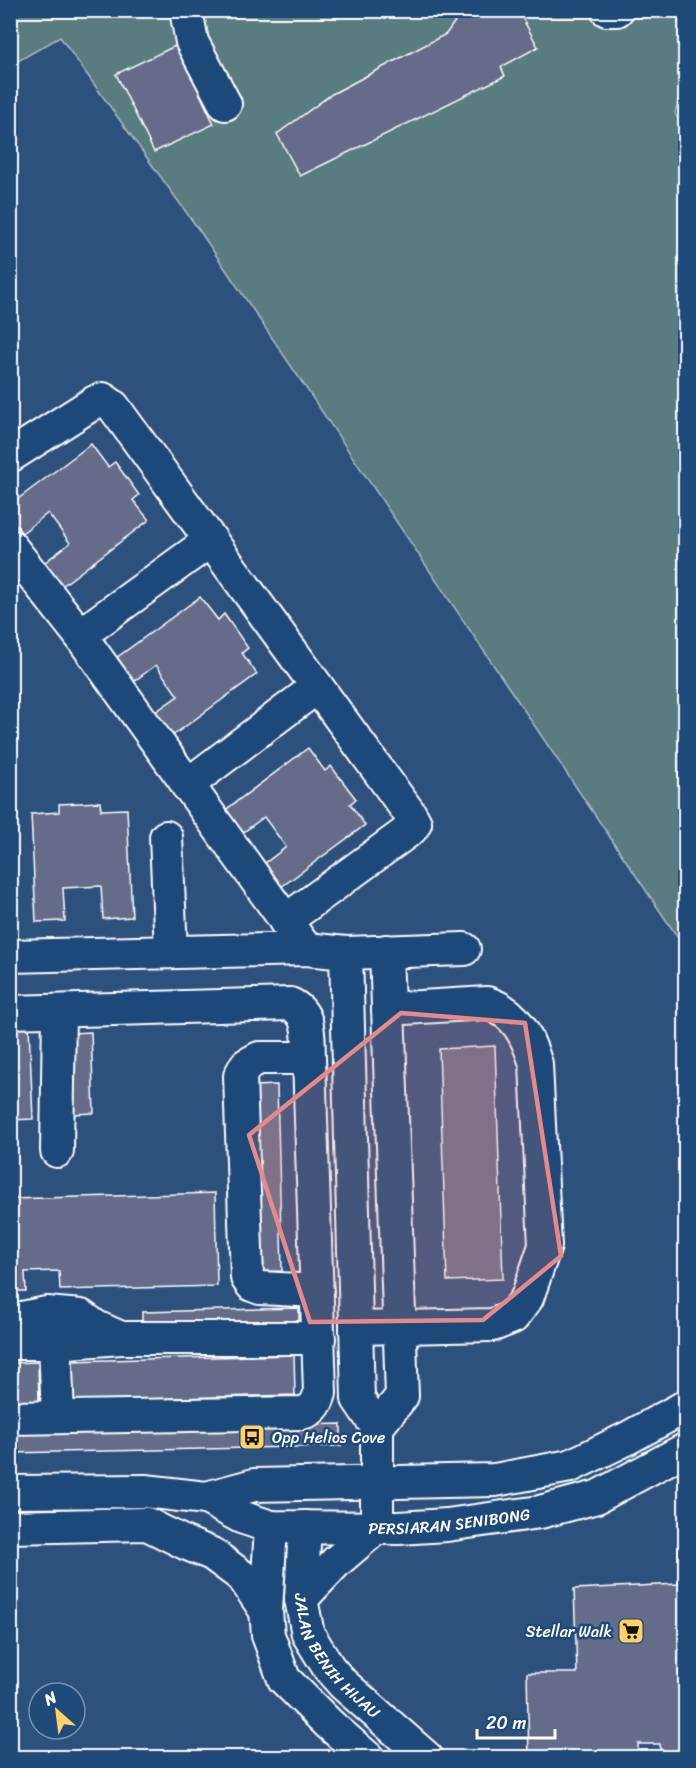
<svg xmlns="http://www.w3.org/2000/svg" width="696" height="1768" viewBox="0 0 696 1768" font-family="Sriracha,sans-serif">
  <rect width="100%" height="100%" fill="#2d517d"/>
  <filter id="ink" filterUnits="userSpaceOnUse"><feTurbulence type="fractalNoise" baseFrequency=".0167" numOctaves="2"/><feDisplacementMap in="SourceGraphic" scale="12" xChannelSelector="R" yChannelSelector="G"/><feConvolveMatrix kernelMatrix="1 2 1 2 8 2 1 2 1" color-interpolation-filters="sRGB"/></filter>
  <g filter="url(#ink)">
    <path fill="#587b80" stroke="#acbdc0" stroke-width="1.5" d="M11,11h674v61l-10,41 11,21 -1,814 -486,-718 -139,-193 -49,28z"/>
    <g fill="#656c89" stroke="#fff" stroke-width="1.5">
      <path d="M456,10h62l20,37 -37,20 4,9 -205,100 -23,-42 55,-40 114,-60 13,-18z"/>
      <path d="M177,45l37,79 -60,28 -38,-78z"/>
      <path d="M91,444l17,23 7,-5 24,33 -6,5 16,20 -87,66 -18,-23 26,-20 -22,-30 -26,20 -12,-14v-14z"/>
      <path d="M200,597l18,23 6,-6 24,34 -6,5 15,21 -89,65 -17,-24 27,-19 -22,-31 -27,20 -17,-24z"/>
      <path d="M308,748l17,23 6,-5 25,33 -6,5 15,21 -88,65 -17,-23 26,-20 -22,-30 -27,20 -17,-23z"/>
      <path d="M100,802l1,8 26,-1 5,108 -29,2 -2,-33 -38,2 2,33 -29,1 -5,-108 28,-2v-8z"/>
      <path d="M10,1026h19l4,93 -23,1z"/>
      <path d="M91,1032l3,81 -21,1 -2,-81z"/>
      <path d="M495,1046l8,233 -56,2 -8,-232z"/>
      <path d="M277,1085l5,186 -23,1 -5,-186z"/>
      <path d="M215,1193l2,93 -157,4 -1,-19 -34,1 1,19h-16v-92z"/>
      <path d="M299,1308v19l-157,4v-19z"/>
      <path d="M294,1355l1,40 -223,6 -1,-40z"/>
      <path d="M38,1362l1,40 -29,1v-40z"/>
      <path d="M341,1424v22l-331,7v-21z"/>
      <path d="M679,1541h7v217h-25l-1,-14h-22v14h-109l-2,-85h50l-3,-84 105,-5z"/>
    </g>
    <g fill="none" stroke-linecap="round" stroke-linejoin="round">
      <g stroke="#fff" stroke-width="36">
        <g id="minor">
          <path d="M186,10l6,32 33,62"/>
          <path d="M607,10h10"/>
          <path d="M10,456l85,-54 8,-3 10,7 297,408 5,9 -4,6 -126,92"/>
          <path d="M10,546l70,89 226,314"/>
          <path d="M80,635l131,-95"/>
          <path d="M187,785l130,-98"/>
          <path d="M166,837l5,115"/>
          <path d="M10,956l296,-7 40,4 118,-4"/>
          <path d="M10,1012l280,-8c22,10 18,34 19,54l11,335c-3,12 -8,18 -19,20l-291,5"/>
          <path d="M309,1058h-50l-13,7 -6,11 7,202 5,7 8,3 57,3"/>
          <path d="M57,1151l2,-140"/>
          <path d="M10,1325l12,-7 25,-5 34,3 15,11 25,11"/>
          <path d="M356,1328l137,-3 20,-8 14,-19 18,-52 -9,-182c-9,-29 -20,-52 -49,-61l-99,6"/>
          <path d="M10,1343h45l66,-5h198"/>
          <path d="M55,1343l3,74"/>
          <path d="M377,1427l25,-31 -16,-445"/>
          <path d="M10,1492l135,-1 61,7 48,-13 241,-5 75,-14 56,-27 60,-33"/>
          <path id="s1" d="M206,1498l35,19 30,10 127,1 49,-3 93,-13 57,-15 89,-48"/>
          <path d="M10,1527l137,-3 38,19 27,11 31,23 23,34"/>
          <path d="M271,1527l-5,84 2,24 16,44 45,45 39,34"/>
          <path id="s2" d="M305,1527l-4,72 7,35 21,34 14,16 84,74"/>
          <path d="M301,1599l36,-38 40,-34v-100l-19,-28 -12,-446"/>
        </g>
      </g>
      <use href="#minor" stroke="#1f4a7a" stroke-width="32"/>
    </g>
  </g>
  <path fill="#e88989" fill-opacity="0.2" stroke="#e88989" stroke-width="4.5" stroke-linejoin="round" d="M401,1013l124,10 36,233 -78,64 -173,2 -61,-187z"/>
  <defs>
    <g id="bus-square" transform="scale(1.35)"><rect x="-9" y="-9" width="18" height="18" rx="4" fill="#ffd166" stroke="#1f4a7a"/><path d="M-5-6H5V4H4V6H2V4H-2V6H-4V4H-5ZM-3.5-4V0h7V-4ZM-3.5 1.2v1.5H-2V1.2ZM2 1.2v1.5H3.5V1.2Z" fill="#111"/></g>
    <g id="supermarket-square" transform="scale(1.35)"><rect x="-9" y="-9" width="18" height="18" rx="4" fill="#ffd166" stroke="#1f4a7a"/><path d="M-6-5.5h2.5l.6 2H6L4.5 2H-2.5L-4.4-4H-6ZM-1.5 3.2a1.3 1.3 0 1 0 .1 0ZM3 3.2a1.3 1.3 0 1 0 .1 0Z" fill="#111"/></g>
  </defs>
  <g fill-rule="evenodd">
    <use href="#bus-square" x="252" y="1437"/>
    <use href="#supermarket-square" x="631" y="1631"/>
  </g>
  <g text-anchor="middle" stroke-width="5" stroke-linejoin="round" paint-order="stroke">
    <g font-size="16" fill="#fff" stroke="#1f4a7a" text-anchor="start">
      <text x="272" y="1443">Opp Helios Cove</text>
      <text x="612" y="1637" text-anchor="end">Stellar Walk</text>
    </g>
    <g font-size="16" fill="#fff" stroke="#1f4a7a">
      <text dy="6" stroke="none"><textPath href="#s1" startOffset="250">PERSIARAN SENIBONG</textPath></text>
      <text dy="6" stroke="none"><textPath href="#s2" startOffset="141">JALAN BENIH HIJAU</textPath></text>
    </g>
  </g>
  <rect width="696" height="1768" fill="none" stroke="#1f4a7a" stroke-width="36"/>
  <rect x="18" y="18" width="660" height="1732" fill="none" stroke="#fff" stroke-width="2" filter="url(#ink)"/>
  <g transform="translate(57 1711) rotate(332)"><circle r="28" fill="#1f4a7a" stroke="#7992af" stroke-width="1.5"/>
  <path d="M0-4.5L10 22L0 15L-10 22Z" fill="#ffd166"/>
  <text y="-9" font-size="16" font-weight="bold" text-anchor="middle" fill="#ffffff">N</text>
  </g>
  <path d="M477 1729v9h78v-9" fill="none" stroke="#ffffff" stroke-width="3"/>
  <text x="486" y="1729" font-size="18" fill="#ffffff" stroke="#1f4a7a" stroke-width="4.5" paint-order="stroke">20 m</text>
</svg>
